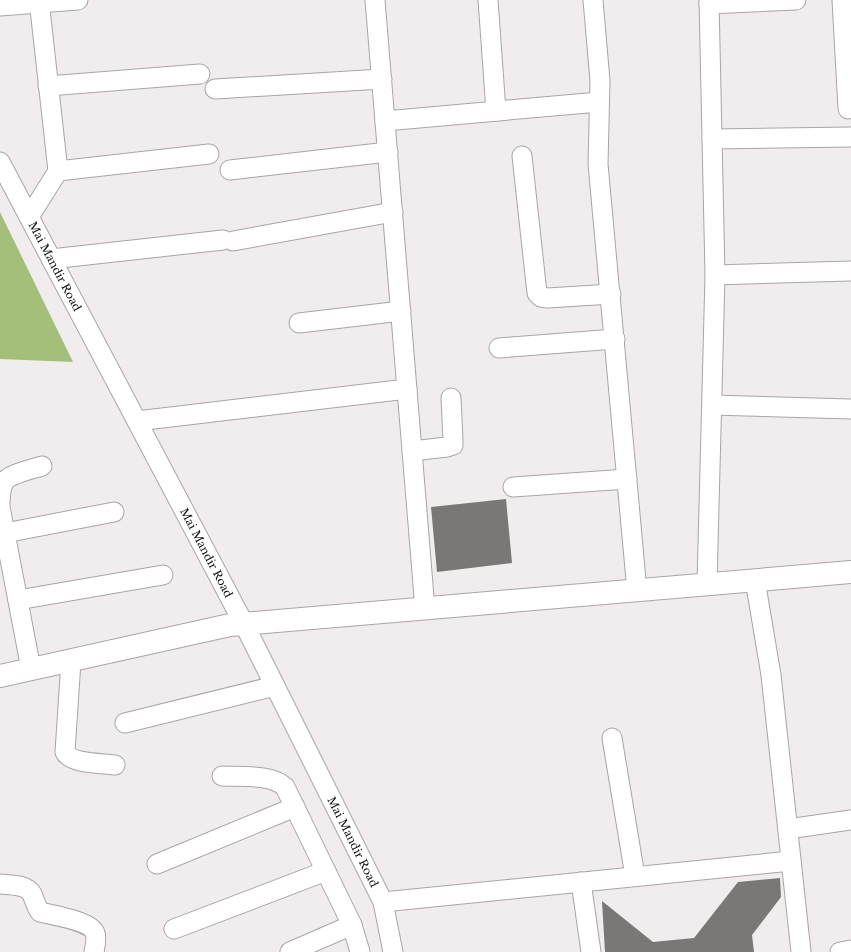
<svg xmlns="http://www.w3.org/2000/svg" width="851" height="952" viewBox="0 0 851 952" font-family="'Libre Baskerville',serif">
  <rect width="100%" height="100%" fill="#f1edee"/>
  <path fill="#a3bf79" d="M0,212l73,150 -73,-3z"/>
  <g fill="#7a7777">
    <path d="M506,499l6,64 -75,9 -6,-65z"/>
    <path d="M780,878l1,19 -29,38 2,17h-149l-3,-51 51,41 41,-4 44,-56z"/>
  </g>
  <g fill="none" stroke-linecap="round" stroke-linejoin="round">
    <g stroke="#a9a5a6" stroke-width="21">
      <g id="minor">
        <path d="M375,0l50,609"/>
        <path d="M488,0l8,111"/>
        <path d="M593,0l7,81 -2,83 39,427"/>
        <path d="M842,0l6,109"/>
        <path d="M709,4l87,-4"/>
        <path d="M0,6l78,-6"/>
        <path d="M48,86l152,-12"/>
        <path d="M215,89l167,-10"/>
        <path d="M385,121l214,-19"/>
        <path d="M712,139l139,-2"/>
        <path d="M522,156l15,137 4,4 7,1 63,-4"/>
        <path id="s1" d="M0,162l244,462 139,278 10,50"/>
        <path d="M230,170l158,-18"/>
        <path d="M58,171l151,-17"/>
        <path d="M29,217l29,-46 -19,-171"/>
        <path d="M233,241l160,-29"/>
        <path d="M51,259l172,-19"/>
        <path d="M715,275l136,-4"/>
        <path d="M299,323l102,-12"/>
        <path d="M499,348l116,-9"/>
        <path d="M712,405l139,4"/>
        <path d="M137,421l270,-32"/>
        <path d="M412,451l35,-4 6,-2v-5l-2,-42"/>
        <path d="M513,487l114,-8"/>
        <path d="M5,533l109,-21"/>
        <path d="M755,580l16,95 30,277"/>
        <path d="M707,584l8,-309 -6,-275"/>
        <path d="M18,600l145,-25"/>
        <path d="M71,661l-6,91c6,12 36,11 50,13"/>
        <path d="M31,669l-31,-162c0,-8 0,-18 4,-25 5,-8 29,-13 38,-16"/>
        <path d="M125,723l150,-37"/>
        <path d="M612,738l23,138"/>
        <path d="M222,776c19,1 50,-2 63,11l67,138 8,27"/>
        <path d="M788,829l63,-9"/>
        <path d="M157,864l138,-57"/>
        <path d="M581,882l10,70"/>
        <path d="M0,884c10,1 27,0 32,10 3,7 4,12 8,18 12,3 51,9 55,21 2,5 0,14 -1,19"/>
        <path d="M383,902l408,-41"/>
        <path d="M174,929l152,-58"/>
        <path d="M290,952l62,-27"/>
        <path d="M840,952l11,-2"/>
      </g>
    </g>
    <g stroke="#a9a5a6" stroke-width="24">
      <path id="secondary" d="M0,676l230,-51 621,-53"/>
    </g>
    <use href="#minor" stroke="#fff" stroke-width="19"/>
    <use href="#secondary" stroke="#fff" stroke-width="22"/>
  </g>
  <g text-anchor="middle" stroke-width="3.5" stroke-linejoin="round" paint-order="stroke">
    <g font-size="11" fill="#111010" stroke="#fff">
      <text dy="4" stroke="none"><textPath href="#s1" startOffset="118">Mai Mandir Road</textPath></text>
      <text dy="4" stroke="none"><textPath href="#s1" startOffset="442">Mai Mandir Road</textPath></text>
      <text dy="4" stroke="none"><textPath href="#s1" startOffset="766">Mai Mandir Road</textPath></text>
    </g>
  </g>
</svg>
